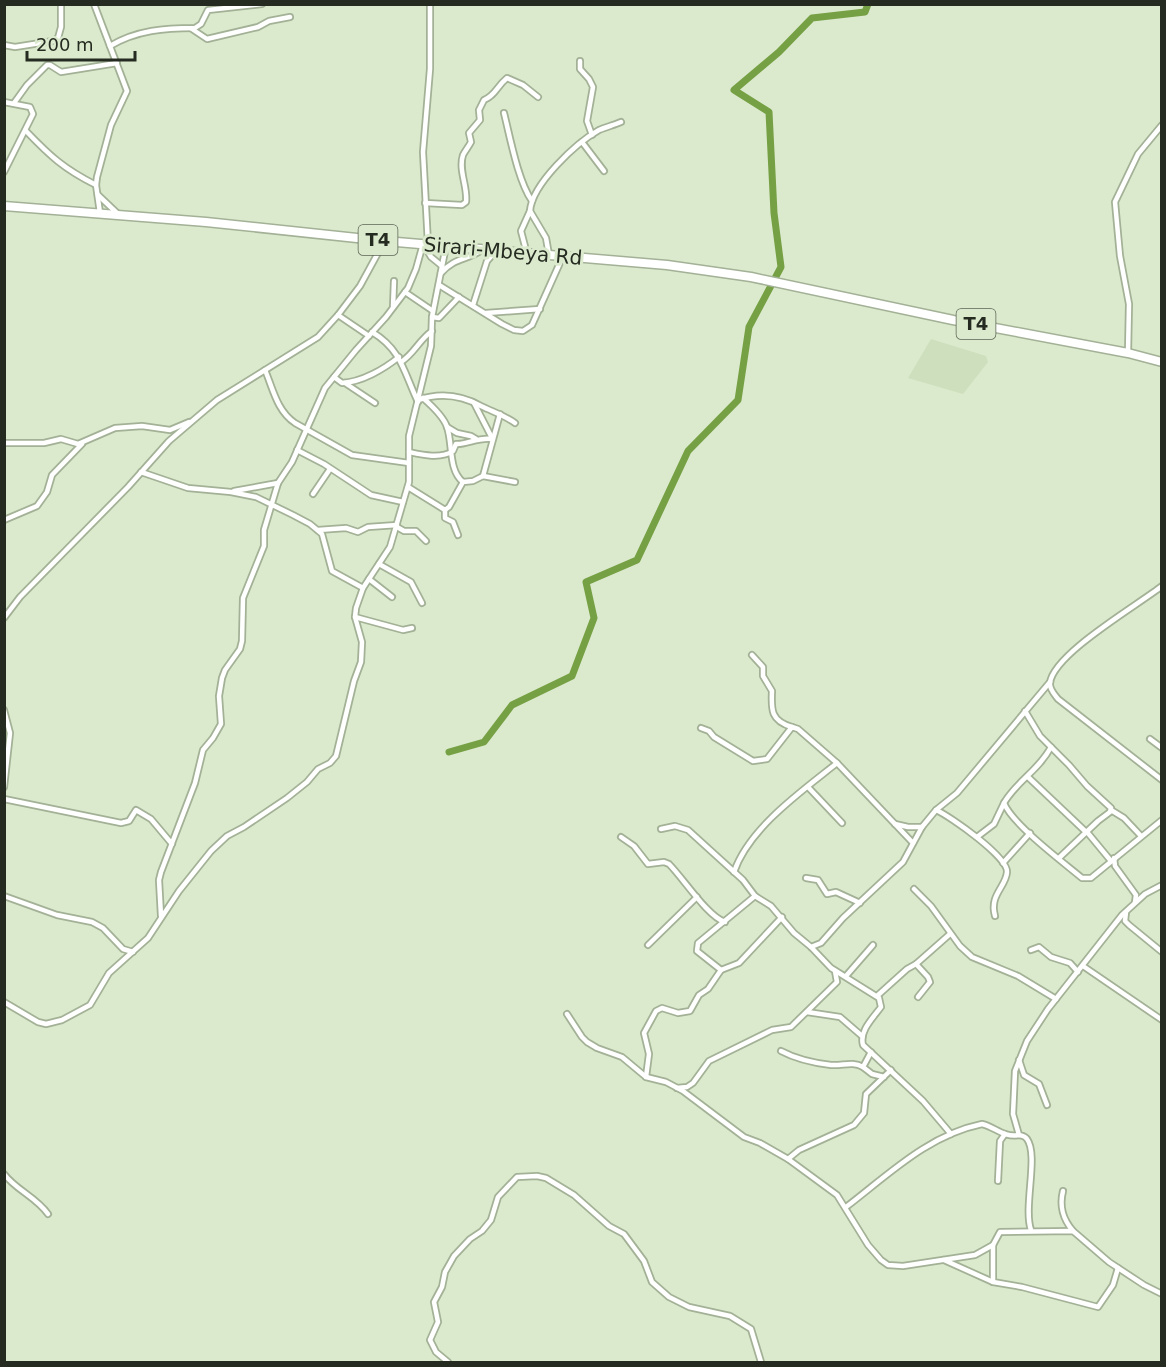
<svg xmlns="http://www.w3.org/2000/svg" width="1166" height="1367" viewBox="0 0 1166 1367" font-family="'DejaVu Sans',sans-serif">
  <rect width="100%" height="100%" fill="#dbeacd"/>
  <path fill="#cddfbc" d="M931,339l55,17 2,6 -25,32 -55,-16z"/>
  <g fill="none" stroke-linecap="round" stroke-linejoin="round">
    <path stroke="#76a044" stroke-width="7" d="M449,752l35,-10 28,-37 60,-29 22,-58 -8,-36 51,-22 51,-109 50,-51 11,-73 32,-60 -7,-54 -5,-101 -35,-22 45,-38 33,-34 53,-6 3,-8"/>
    <g stroke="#a3b196" stroke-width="8">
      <g id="street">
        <path d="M94,4l33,87 -16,34 -14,52 -1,8 4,28"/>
        <path d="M192,29l15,10 51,-12 11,-6 21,-4"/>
        <path d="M4,45l11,2 38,-6 5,-3 3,-11v-23"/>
        <path d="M110,46c27,-16 55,-18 85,-18l6,-4 7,-14 54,-6"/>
        <path d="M580,61v8l9,10 4,8 -6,34 5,14"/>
        <path d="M4,102l26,5 3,7 -29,58"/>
        <path d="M14,103l13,-18 20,-20h3l11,7 56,-9"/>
        <path d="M504,113c6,24 14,68 28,88"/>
        <path d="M26,131c24,25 38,38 70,54"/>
        <path d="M582,142l22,29"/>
        <path d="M98,195l20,19"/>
        <path d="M425,203l37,2 4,-3c2,-15 -8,-32 -3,-47 2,-4 6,-9 8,-13l-2,-9 11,-13 -1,-10 5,-10c12,-5 12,-13 23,-22l16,7 15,12"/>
        <path d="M423,244l8,13 11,9"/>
        <path d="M428,244l-5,-92 7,-83v-65"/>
        <path d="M527,254l-6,-23 9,-20"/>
        <path d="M549,255l-3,-17 -16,-27c2,-27 46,-68 69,-81 7,-3 15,-5 22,-8"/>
        <path d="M441,273c14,-16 25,-12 41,-23"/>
        <path d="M439,285l63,39 12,6 9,1 9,-6 31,-69"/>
        <path d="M405,292l28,19"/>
        <path d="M473,305l14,-44 9,-10"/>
        <path d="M393,307l1,-26"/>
        <path d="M486,313l54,-4"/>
        <path d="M338,315l31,21"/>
        <path d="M432,317l7,1 20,-21"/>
        <path d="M372,332c30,18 32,41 46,70"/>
        <path d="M1128,353l1,-49 -9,-48 -5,-54 23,-48 24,-29"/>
        <path d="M401,362c13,-8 18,-22 31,-31"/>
        <path d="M265,370c8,19 12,41 30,53l57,32 57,8"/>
        <path d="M334,377l8,6c20,-1 42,-14 57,-26"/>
        <path d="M345,383l30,20"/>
        <path d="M423,398c8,7 21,20 24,29 6,17 1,43 16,55"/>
        <path d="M418,400c23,-8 43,-5 63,6 12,6 23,9 34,17"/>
        <path d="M474,403l18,35"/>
        <path d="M447,427l10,6 14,3 5,3"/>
        <path d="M4,443h40l17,-4 17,5 37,-16 27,-2 28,4 19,-8"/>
        <path d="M297,450l27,14 47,31 32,7"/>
        <path d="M409,452c14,3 32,7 44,-1l3,-7c10,1 22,-7 36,-5"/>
        <path d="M141,472l47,16 43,4 25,5 37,18 17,9 12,10 10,37 31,17"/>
        <path d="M483,476l17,-62"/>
        <path d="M408,487l37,23 4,-3 14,-25 10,-1 10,-5 32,6"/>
        <path d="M234,491l44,-8"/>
        <path d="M313,494l17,-25"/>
        <path d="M445,510v8l8,4 5,13"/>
        <path d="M4,520l33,-14 10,-14 5,-17 30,-31"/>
        <path d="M397,527l7,4h12l10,10"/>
        <path d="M318,530l28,-2 12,4 10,-5 29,-2"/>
        <path d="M379,564l32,18 11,21"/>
        <path d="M369,579l23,18"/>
        <path d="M1162,586c-24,19 -109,68 -112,97 -1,6 5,12 8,16l104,81"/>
        <path d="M355,617l48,13 9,-2"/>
        <path d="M4,618l16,-21 108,-110 41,-46 48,-41 101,-63 20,-22 22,-29 24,-44"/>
        <path d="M752,655l11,12v9l9,15c-1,19 -1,30 20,36"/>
        <path d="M4,710l6,23 -6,54"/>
        <path d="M1025,711l15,25 29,29 18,21 24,22 -1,4 -12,9 -39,37"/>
        <path d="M701,728l8,3 5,6 39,24 14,-2 25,-32 6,2 39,34 76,80"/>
        <path d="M1150,739l12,9"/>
        <path d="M1051,747c-12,23 -35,35 -47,56 8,21 59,59 78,75h9l71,-58"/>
        <path d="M1028,777l58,55"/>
        <path d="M808,787l34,36"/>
        <path d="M4,799l117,24 8,-2 7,-11 15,9 21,25"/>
        <path d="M936,810c14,6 72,47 71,62 -1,15 -18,23 -12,44"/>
        <path d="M1111,810l13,8 17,18"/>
        <path d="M895,824l13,3h14"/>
        <path d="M661,829l14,-3 13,4 55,50 12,16 16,10 23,27 17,14 20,21 48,30 2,9c-8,11 -22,24 -18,38l60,56 28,33"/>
        <path d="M1087,832l24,29"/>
        <path d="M621,837l13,9 14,18 16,-2 5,2c14,14 39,53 56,58"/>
        <path d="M977,837l17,-13 10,-21"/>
        <path d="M1114,858l1,8 21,29 -1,7"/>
        <path d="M1003,863l27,-30"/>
        <path d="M734,872c15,-44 68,-81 103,-109"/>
        <path d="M806,878l12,2 9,14 9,-2 24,11"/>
        <path d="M914,889l17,17 29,40 12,11 46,19 38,23"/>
        <path d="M4,896l53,19 35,7 11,6 20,21 10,3"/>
        <path d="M1126,912l-1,9 4,4 33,27"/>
        <path d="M161,916l-2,-36 2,-8 34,-89 8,-33 10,-12 8,-14 -2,-28 3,-18 3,-8 15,-21 2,-8 1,-43 21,-52v-16l14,-47 14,-21 33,-74 31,-38 30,-33 22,-29 8,-19 7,-25"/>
        <path d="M648,945l49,-48"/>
        <path d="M811,947l10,-4 22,-25 60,-56 19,-35 14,-17 21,-17 93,-111"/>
        <path d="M1031,950l8,-3 12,10 19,6 8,9"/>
        <path d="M916,964l12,13 2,5 -12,15"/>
        <path d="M1083,966l79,54"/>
        <path d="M721,970l-24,-19 1,-8 57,-47"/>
        <path d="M846,976l27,-31"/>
        <path d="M877,996l30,-27 9,-5 34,-30"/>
        <path d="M4,1002l34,20 8,2 16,-4 28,-15 19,-32 39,-35 31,-47 32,-40 16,-15 17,-9 43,-29 20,-16 11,-13 12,-6 6,-7 18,-75 7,-19 1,-20 -7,-25 1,-9 7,-20 27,-41 19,-65v-46l22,-90 1,-29 14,-71"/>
        <path d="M807,1012l33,5 22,19"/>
        <path d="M567,1014l15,23 5,5 10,6 25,9 24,20 20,5 17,9 61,46 16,6 28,16 49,36 31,50 13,15 7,5 15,1 72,-11 18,-10"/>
        <path d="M781,1051c15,8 33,12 50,14 12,1 21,-4 32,2"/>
        <path d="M871,1052l-8,15 9,7 12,3"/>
        <path d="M1019,1060l5,15 15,9 8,21"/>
        <path d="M646,1077l3,-23 -5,-21 12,-22 6,-3 16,5 12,-2 9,-16 9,-6 13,-19 18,-7 43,-46"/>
        <path d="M677,1088l10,-1 6,-4 16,-22 63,-31 19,-3 46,-45 -2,-11"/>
        <path d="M788,1159l11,-9 55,-25 10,-12 2,-19 25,-24"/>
        <path d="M4,1174c12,16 32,23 44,40"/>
        <path d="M998,1181l2,-40 5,-7"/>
        <path d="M1063,1191c-4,16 0,28 10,40"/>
        <path d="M846,1207c42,-32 82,-72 136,-83 13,3 22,14 37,11"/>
        <path d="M1031,1230c-8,-23 8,-75 -4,-91 -2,-3 -4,-3 -8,-4l-6,-21 2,-43 12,-30 21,-32 74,-94 23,-21 17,-9"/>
        <path d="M944,1260l49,22 29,5 76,20 15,-22 5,-17"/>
        <path d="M993,1282v-37l7,-13 73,-1 36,31 35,23 18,9"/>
        <path d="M448,1362l-12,-10 -6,-12 8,-18 -4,-20 8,-15 3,-15 9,-16 16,-17 12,-8 9,-11 7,-23 19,-20 20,-1 9,2 28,17 35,31 15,8 20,27 8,21 17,15 20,10 41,9 21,13 10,33"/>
      </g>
    </g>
    <g stroke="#a3b196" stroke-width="11">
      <path id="highway" d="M4,206l202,16 179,19 282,24 84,12 202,43 175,33 34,9"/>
    </g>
    <use href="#street" stroke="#fff" stroke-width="4.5"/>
    <use href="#highway" stroke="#fff" stroke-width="8"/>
  </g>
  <g text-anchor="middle" stroke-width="6" stroke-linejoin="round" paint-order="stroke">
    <g fill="#dbeacd" stroke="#5c6454" stroke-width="1.5">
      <rect x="358.5" y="225" width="39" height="30" rx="4.5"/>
      <rect x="956.5" y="309" width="39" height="30" rx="4.5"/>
    </g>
    <g font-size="18" font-weight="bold" fill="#252b20">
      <text x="378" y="246">T4</text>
      <text x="976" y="330">T4</text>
    </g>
    <g font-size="20" fill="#252b20" stroke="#dbeacd">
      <text transform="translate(503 251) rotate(5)" y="7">Sirari-Mbeya Rd</text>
    </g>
  </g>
  <rect width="1166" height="1367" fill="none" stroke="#252b20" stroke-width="12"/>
  <path d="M27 51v9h108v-9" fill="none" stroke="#252b20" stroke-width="3"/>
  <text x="36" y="51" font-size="18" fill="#252b20" stroke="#dbeacd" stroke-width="4.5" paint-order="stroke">200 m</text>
</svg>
